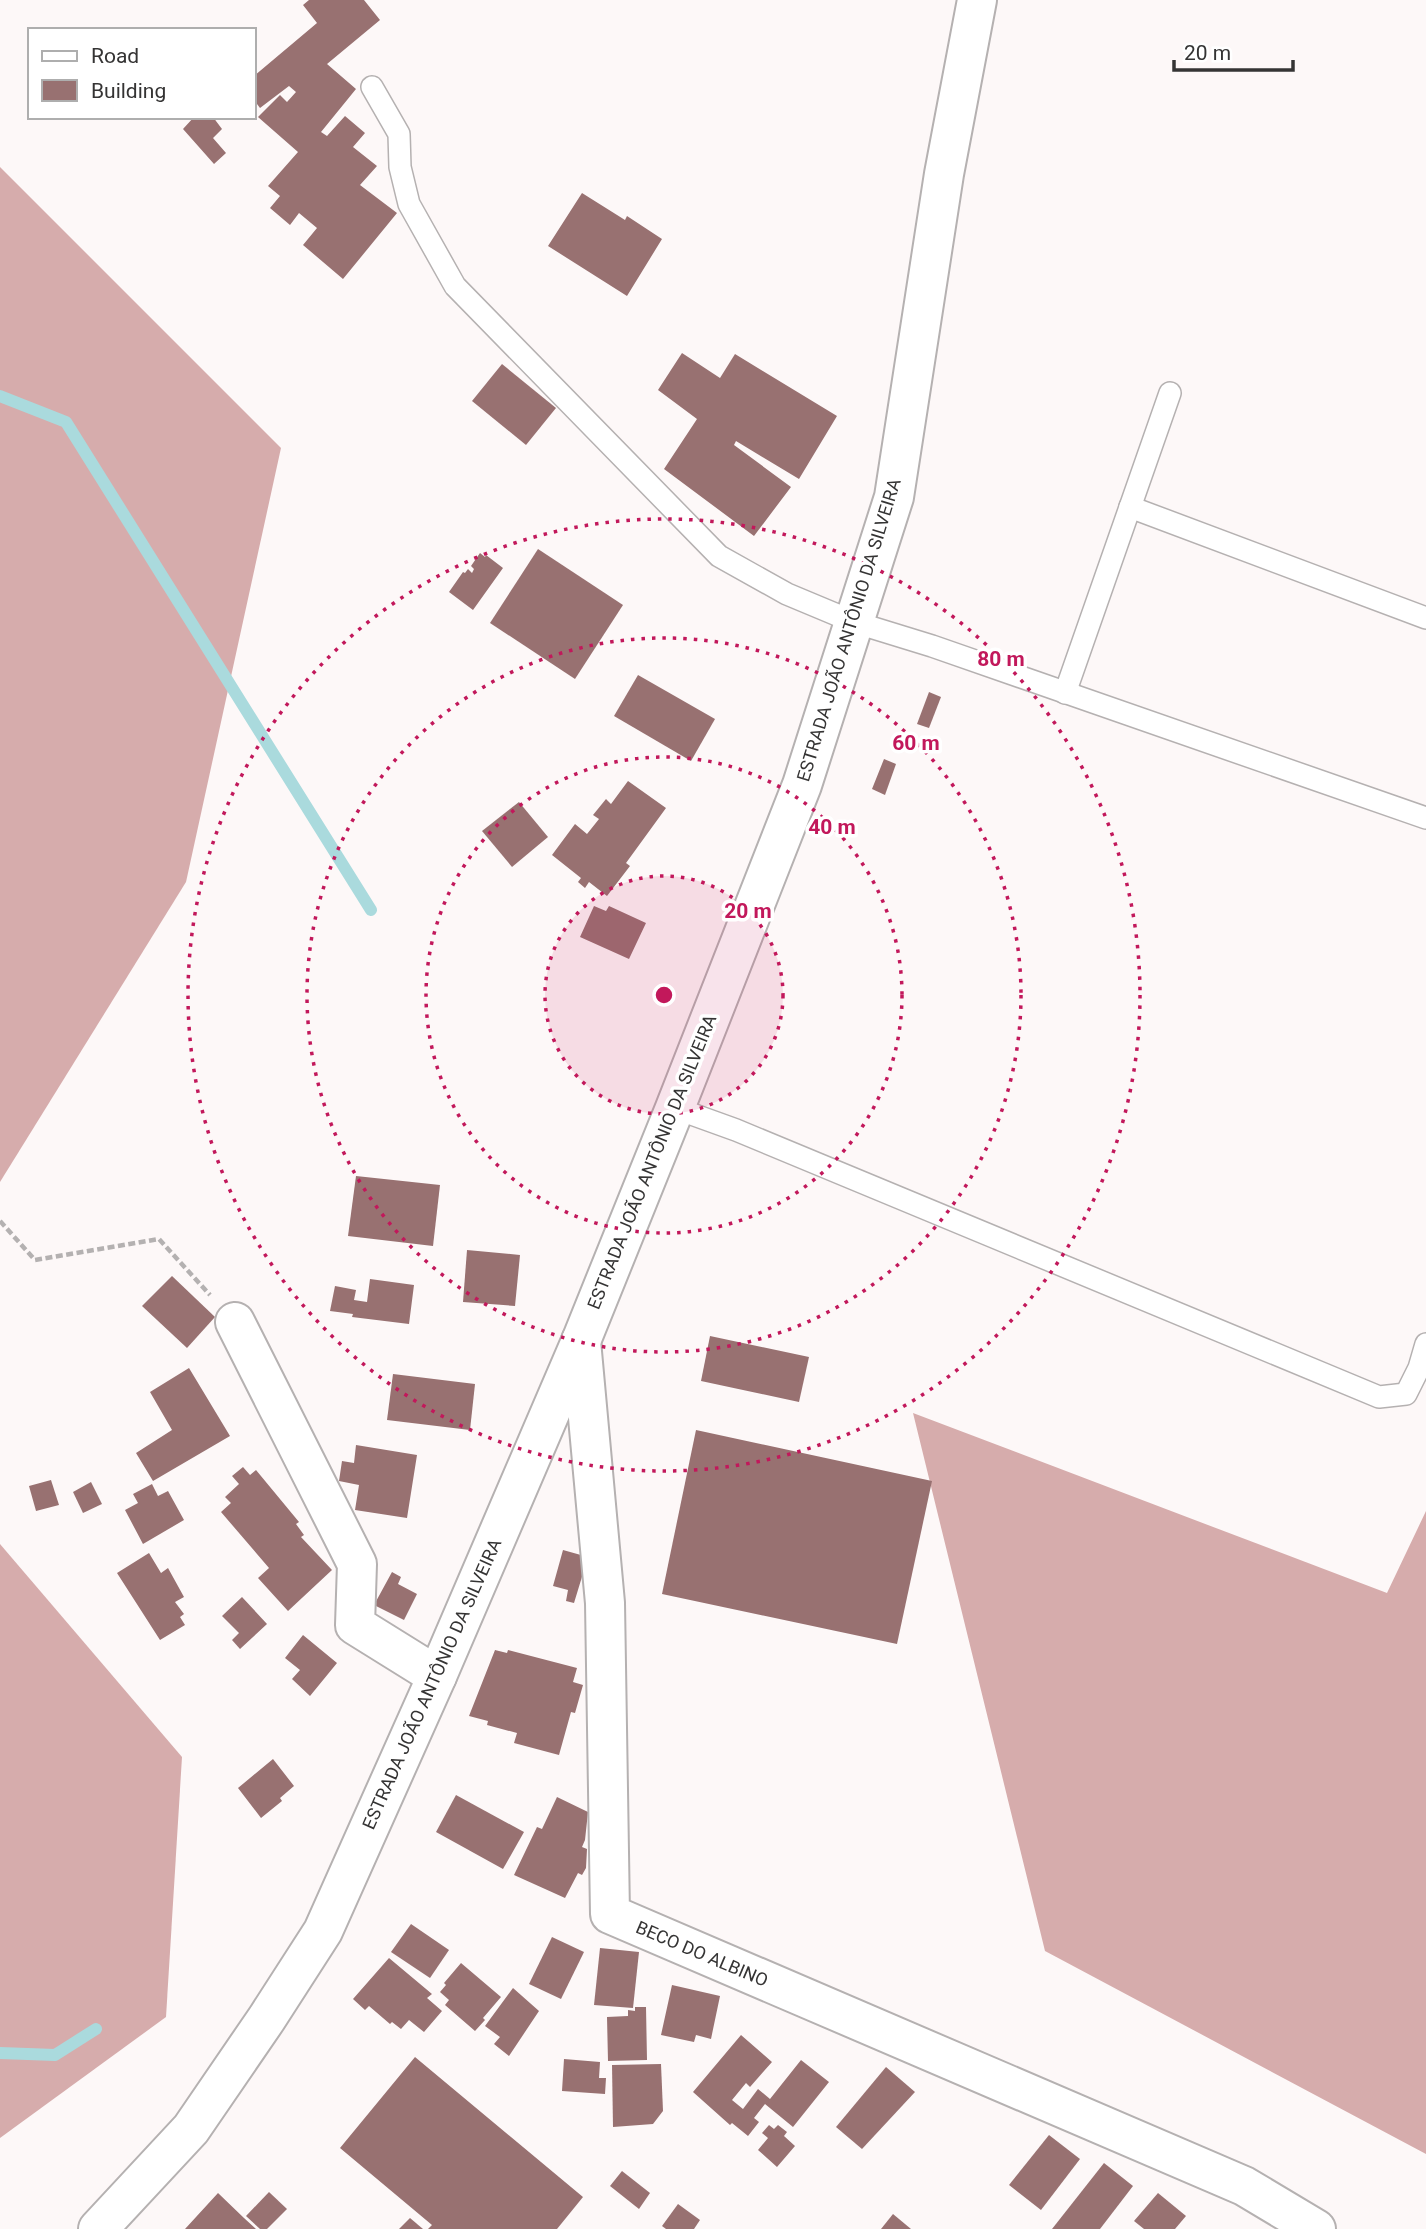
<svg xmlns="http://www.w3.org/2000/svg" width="1426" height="2229" viewBox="0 0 1426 2229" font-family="Roboto,sans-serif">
  <rect width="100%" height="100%" fill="#fdf8f8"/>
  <g fill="#d6acac">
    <path d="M0,167l281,281 -95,434 -186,300z"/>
    <path d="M913,1413l474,180 39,-82v643l-381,-203z"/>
    <path d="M0,1544l182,213 -16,260 -166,121z"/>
  </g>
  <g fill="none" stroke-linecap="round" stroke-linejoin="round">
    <g stroke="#aadadd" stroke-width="12">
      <path d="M0,396l66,26 305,488"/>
      <path d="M0,2053l55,2 41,-26"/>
    </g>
  </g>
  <g fill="#987171">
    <path d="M309,0h55l16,20 -53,44 29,25 -35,43 6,4 18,-20 20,17 -12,14 24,19 -17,19 37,28 -54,66 -40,-34 14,-17 -18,-15 -9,12 -20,-17 10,-12 -12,-10 30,-34 -40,-35 22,-22 7,7 9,-10 -7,-6 -29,22 -6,-8v-24l63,-53 -14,-18z"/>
    <path d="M194,117h19l9,12 -9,9 13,15 -12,11 -31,-35z"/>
    <path d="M582,193l43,27 2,-4 35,23 -35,57 -79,-50z"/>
    <path d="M682,353l38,25 15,-24 102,62 -38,63 -63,-38 -2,4 57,42 -37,49 -90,-67 33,-50 -39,-29z"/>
    <path d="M502,364l54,44 -30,37 -54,-44z"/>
    <path d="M538,549l85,56 -48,74 -85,-56z"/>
    <path d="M480,553l5,4 1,-2 17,13 -30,42 -24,-18 14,-20 2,1 3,-4 4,4 2,-4 -3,-3z"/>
    <path d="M638,675l77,44 -24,42 -77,-45z"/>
    <path d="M929,692l12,5 -12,31 -12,-4z"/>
    <path d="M884,759l12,5 -11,31 -13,-6z"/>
    <path d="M628,781l38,27 -40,55 4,3 -23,30 -18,-14 -4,6 -7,-6 3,-4 -29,-23 23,-31 12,10 12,-15 -6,-4 13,-16 5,5z"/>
    <path d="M519,802l29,35 -36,30 -30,-36z"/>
    <path d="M594,906l12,5 3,-5 37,17 -17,36 -49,-22z"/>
    <path d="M356,1176l84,9 -7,61 -85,-10z"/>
    <path d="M467,1250l53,5 -5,51 -52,-4z"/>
    <path d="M172,1276l43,41 -28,31 -45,-42z"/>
    <path d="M370,1279l44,6 -5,39 -57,-7 1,-3 -23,-3 5,-25 21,4 -2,10 13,2z"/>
    <path d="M710,1336l99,21 -10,45 -98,-21z"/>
    <path d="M189,1368l41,68 -77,45 -17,-28 36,-23 -22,-38z"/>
    <path d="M393,1374l82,10 -5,46 -83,-10z"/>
    <path d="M696,1430l236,51 -35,163 -235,-50z"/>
    <path d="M356,1445l61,10 -10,63 -52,-8 4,-25 -20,-4 3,-20 12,2z"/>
    <path d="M243,1467l7,8 6,-5 43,52 -3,2 8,11 -3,2 31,33 -44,41 -30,-33 11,-10 -48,-56 10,-9 -6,-6 14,-13 -7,-8z"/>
    <path d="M51,1480l8,25 -23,6 -7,-25z"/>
    <path d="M91,1482l11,22 -19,9 -10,-21z"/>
    <path d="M152,1484l6,12 10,-5 16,29 -41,24 -18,-34 13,-7 -5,-9z"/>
    <path d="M563,1550l25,7 -14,46 -8,-2 2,-11 -15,-4z"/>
    <path d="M149,1553l12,20 7,-5 16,29 -9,5 9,12 -4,3 5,8 -25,15 -43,-67z"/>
    <path d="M392,1572l9,5 -3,7 19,10 -13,26 -30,-15z"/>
    <path d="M242,1597l25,27 -27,25 -8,-9 7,-7 -17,-17z"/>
    <path d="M303,1635l34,28 -27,33 -18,-17 8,-9 -15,-12z"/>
    <path d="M495,1650l12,3 1,-3 69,18 -4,14 10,3 -8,28 -4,-1 -12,43 -45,-12 3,-10 -30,-8 1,-4 -19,-5z"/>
    <path d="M273,1759l21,27 -14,12 2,3 -21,17 -23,-30z"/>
    <path d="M456,1795l68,37 -21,37 -67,-37z"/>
    <path d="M557,1797l31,15 -3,28 -3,7 5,2 -1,19 -4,7 -4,-2 -13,25 -51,-23 23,-48 5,2z"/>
    <path d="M411,1924l38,26 -19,28 -39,-26z"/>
    <path d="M552,1937l32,15 -23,47 -32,-15z"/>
    <path d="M600,1948l39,4 -6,56 -39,-3z"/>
    <path d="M389,1958l43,36 -5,4 15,13 -18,21 -15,-12 -8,9 -9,-7 -2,2 -21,-18 -4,4 -12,-11z"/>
    <path d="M461,1963l40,34 -18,21 2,2 -10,11 -30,-26 4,-5 -9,-8 6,-7 -2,-2z"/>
    <path d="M672,1985l48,11 -9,43 -15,-4 -2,7 -33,-7z"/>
    <path d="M513,1988l26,23 -30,45 -15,-12 6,-7 -15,-11z"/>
    <path d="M635,2007h11l1,53 -39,1 -1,-44 21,-1v-6l7,1z"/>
    <path d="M741,2035l31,27 -22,25 -4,-4 -14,17 11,9 15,-20 12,10 31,-39 28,22 -36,45 -28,-23 -11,14 5,4 -11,14 -16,-13 -2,2 -37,-33z"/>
    <path d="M415,2057l168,140 -26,32h-129l4,-4 -92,-77z"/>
    <path d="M564,2059l36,3 -1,16h7l-1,16 -43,-3z"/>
    <path d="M661,2064l2,47 -10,13 -40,3 -1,-62z"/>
    <path d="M886,2067l29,25 -53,57 -26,-22z"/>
    <path d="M769,2125l5,4 4,-4 9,7 -3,4 11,10 -18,21 -19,-17 10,-12 -6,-5z"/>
    <path d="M1049,2135l31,24 -39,51 -32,-25z"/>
    <path d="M1104,2163l29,23 -33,43h-48z"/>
    <path d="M622,2171l28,22 -11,16 -29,-23z"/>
    <path d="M269,2192l18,17 -20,20h-7l-14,-13z"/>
    <path d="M218,2193l26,25 12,11h-71z"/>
    <path d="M1158,2193l28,23 -11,13h-31l-10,-8z"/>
    <path d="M678,2204l22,16 -6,9h-28l-4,-3z"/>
    <path d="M893,2214l18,15h-30z"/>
    <path d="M410,2218l13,11h-24z"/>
  </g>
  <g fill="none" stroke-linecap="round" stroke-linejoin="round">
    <g stroke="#b5b1b1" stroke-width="24">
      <g id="service">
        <path d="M372,87l27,47 1,33 9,37 46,82 264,270 68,38 67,28 78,24 494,172"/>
        <path d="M1130,507l296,111"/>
        <path d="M1065,693l105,-300"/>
        <path d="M675,1108l61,22 643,267 27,-3 13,-26 7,-24"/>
      </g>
    </g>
    <g stroke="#b5b1b1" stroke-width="42">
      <g id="minor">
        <path d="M235,1322l122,242 -2,61 82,51"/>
        <path d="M581,1341l24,262 5,311 634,272 72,43"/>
      </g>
    </g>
    <g stroke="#b5b1b1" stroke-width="42">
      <path id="secondary" d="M98,2229l93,-100 76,-111 56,-87 114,-255 144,-335 94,-233 127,-323 92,-288 50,-323 33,-174"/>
    </g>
    <path stroke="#b4b1b1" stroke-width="4.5" stroke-dasharray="7 3.5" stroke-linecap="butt" d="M0,1221l35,39 124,-21 51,56"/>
    <use href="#service" stroke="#fff" stroke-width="21"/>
    <use href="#minor" stroke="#fff" stroke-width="38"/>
    <use href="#secondary" stroke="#fff" stroke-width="38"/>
  </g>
  <circle cx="664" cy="995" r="119" fill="#c2185b" fill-opacity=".12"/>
  <g fill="none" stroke="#c2185b" stroke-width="3.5" stroke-dasharray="3.5 7">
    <circle cx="664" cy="995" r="119"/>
    <circle cx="664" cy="995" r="238"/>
    <circle cx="664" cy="995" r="357"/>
    <circle cx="664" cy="995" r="476"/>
  </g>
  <g text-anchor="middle" stroke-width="7" stroke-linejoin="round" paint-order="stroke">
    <g font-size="18" fill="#353434" stroke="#fff">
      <text transform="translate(849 630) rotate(-73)" y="6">ESTRADA JOÃO ANTÔNIO DA SILVEIRA</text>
      <text transform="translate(652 1162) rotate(-68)" y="6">ESTRADA JOÃO ANTÔNIO DA SILVEIRA</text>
      <text transform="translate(432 1684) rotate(-66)" y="6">ESTRADA JOÃO ANTÔNIO DA SILVEIRA</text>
      <text transform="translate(702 1954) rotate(23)" y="6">BECO DO ALBINO</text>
    </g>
  </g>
  <circle cx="664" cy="995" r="10" fill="#c2185b" stroke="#fff" stroke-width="3.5"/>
  <g font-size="21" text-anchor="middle" font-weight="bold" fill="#c2185b" stroke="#fff" stroke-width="7" stroke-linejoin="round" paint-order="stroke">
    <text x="1001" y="666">80 m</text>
    <text x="916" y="750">60 m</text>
    <text x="832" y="834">40 m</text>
    <text x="748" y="918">20 m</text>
  </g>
  <rect x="28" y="28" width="228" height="91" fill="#ffffff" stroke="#aeaeae" stroke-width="2"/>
  <rect x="42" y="51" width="35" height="10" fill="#ffffff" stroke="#aeaeae" stroke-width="2"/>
  <text x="91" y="63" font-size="21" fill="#353434">Road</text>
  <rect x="42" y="80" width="35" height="21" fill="#987171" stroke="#aeaeae" stroke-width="2"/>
  <text x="91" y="98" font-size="21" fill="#353434">Building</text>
  <path d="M1174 60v10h119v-10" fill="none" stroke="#353434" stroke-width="3.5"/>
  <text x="1184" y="60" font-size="21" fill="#353434" stroke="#ffffff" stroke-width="5" paint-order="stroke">20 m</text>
</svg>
